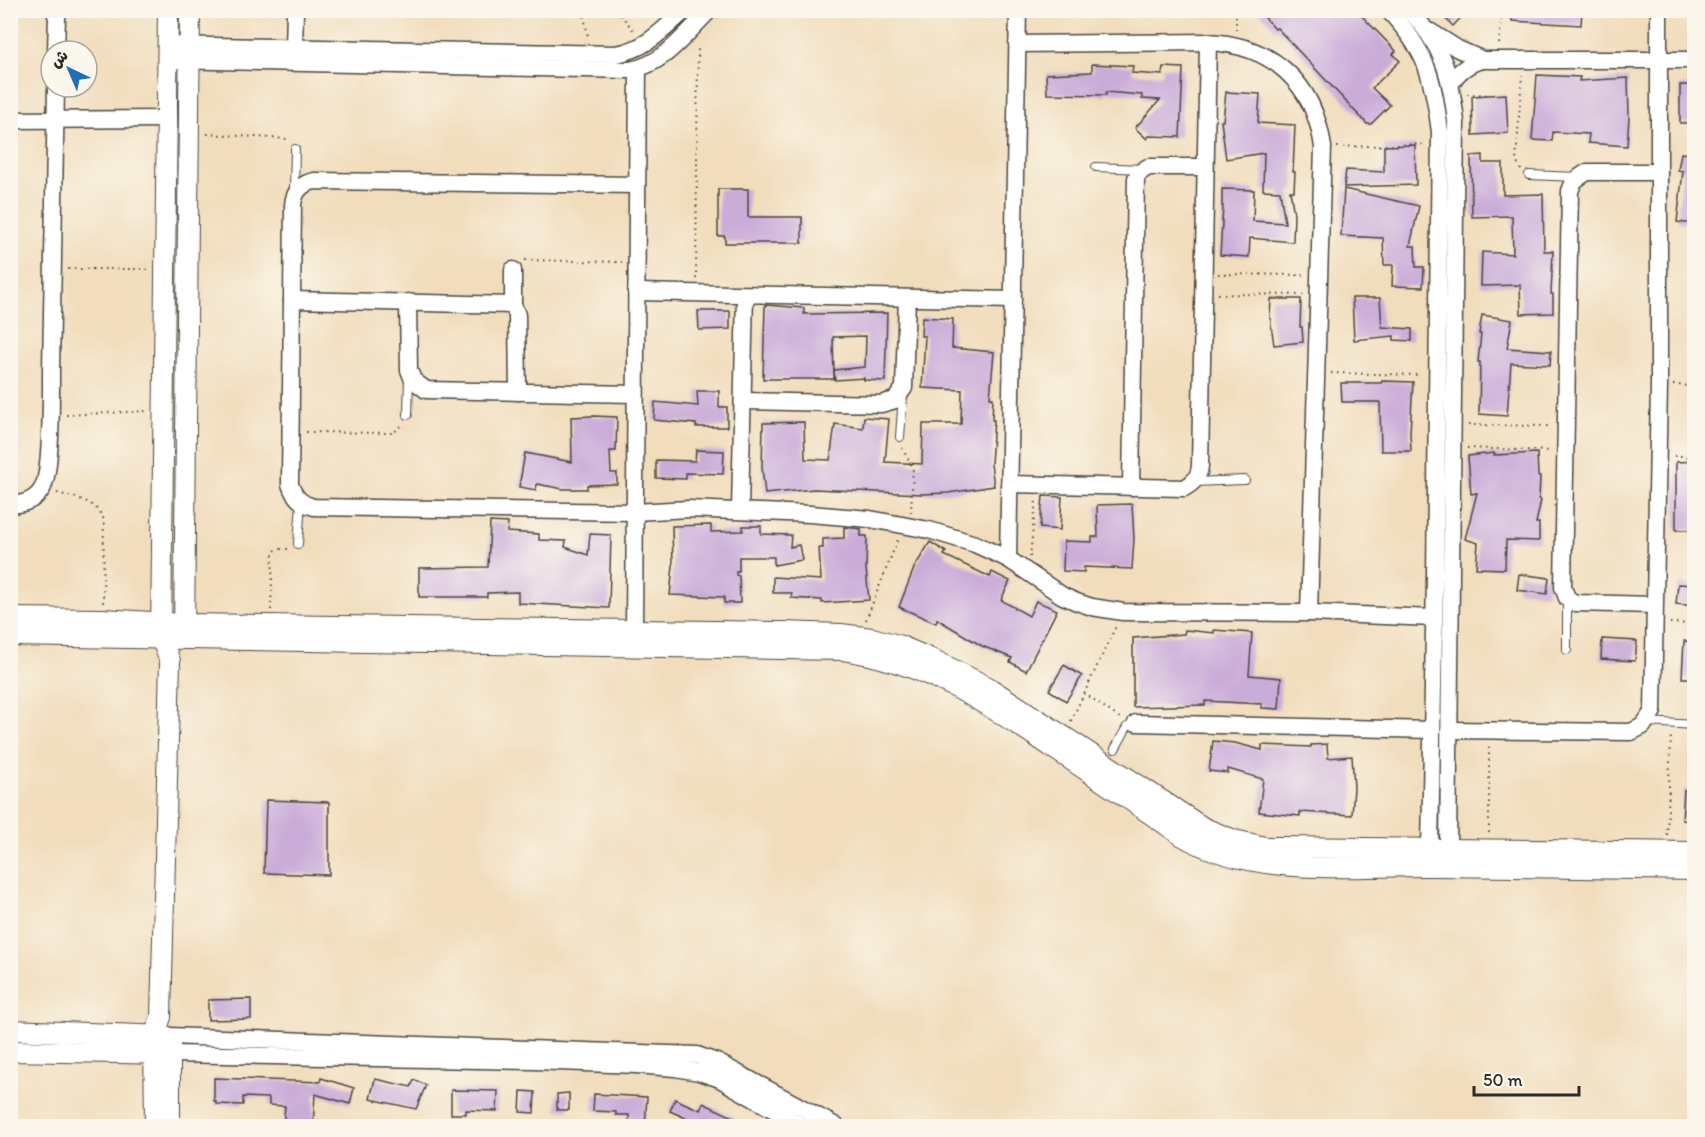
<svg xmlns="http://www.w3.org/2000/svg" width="1705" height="1137" viewBox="0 0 1705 1137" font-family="Itim,'Playpen Sans Arabic',sans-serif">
  <rect width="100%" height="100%" fill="#fbf7ec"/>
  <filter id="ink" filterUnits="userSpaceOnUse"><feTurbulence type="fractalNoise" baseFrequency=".0167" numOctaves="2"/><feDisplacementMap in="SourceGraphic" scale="12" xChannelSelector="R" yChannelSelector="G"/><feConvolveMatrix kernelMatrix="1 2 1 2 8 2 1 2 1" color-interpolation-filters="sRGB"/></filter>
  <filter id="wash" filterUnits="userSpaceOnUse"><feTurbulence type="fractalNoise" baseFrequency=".008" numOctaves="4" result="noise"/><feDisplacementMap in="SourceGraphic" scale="24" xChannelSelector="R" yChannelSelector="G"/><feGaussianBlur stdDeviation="1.35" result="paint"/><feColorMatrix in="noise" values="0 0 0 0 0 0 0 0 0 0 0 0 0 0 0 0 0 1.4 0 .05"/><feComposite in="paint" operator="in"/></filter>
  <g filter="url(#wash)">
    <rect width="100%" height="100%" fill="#f1ddbc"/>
    <g id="blocks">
      <g fill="#caacd9">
        <path d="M1258,10h98l40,41 -3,3 7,7 -28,27 18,17 -19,19h-4l-90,-96 -2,1z"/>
        <path d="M1437,10h31l-15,16z"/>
        <path d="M1513,10h69l-1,15 -69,-4z"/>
        <path d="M1092,64l41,2 -1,7 30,2 1,-8 20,1 -3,69 -31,-1 -2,3 -12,-11 25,-28 -18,-1v-4l-36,-3v3l-59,-1 -1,-20 46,-2z"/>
        <path d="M1537,75l43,2 -1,4 49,-3 1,39 -2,29 -39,-3 1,-9 -36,-2 -1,9 -20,-1z"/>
        <rect x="1680" y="85" width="15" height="38"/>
        <path d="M1226,92l34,2 -2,29 37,2 -2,47h2l-1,19h-4l4,23 -1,28 -43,-4 -1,19 -29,-2 3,-49h-1v-17l32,1 -1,31 32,2 -5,-32 -17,-1 1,-37 -38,6 -5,-38h2z"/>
        <path d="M1506,94l2,39 -35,2 -1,-39z"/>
        <path d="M1415,145l1,40 -72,2 2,-17 38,2v-26z"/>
        <path d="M1681,153l14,2v69l-18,-2 6,-51 -5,-1z"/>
        <path d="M1483,155v8h20v32l40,-1 1,57h9l-2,43h2v19l-32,1 -1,-29 -39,1 1,-34 31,2 -1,-38 -40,1 -1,-61z"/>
        <path d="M718,189h30v28h54v26h-77v-7h-7z"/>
        <path d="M1344,189l75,17 -9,40h5l1,21h8l-1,20 -31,-1 1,-21h-9l-1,-27 -42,-2z"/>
        <path d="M1352,298h28l2,29 30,2v12l-18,-1v-4l-40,4z"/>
        <path d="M1271,299h30l-1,28h2l1,15 -29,3 -4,-28z"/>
        <path d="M765,305l39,3v6l83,-1 -2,68 -21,-1v-2l-29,2 -1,-10 31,-3 1,-31 -33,1 1,42h-71z"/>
        <path d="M698,311h32v18l-31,1z"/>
        <path d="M1482,315l30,5 -5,28 44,3 -1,14 -39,-2 -4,53 -28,-2 1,-52h-2l3,-28h-2z"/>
        <path d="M922,317l31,2 -1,29 42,4 -4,46h3l-1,22h2l-3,44 3,22 -46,7 -27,1 -107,-5 -49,5 -3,-27 1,-44 41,-1 1,37 25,1 5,-36 28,4 1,-11 25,2 -4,43 37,2 1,-40h38l1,-34 -40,-2 3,-52h-4z"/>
        <path d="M1382,381l31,1 -3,51 1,18h-30l-1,-49h-38l-1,-19h40z"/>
        <path d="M697,391h22v16h8v20h-31v-3l-42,-4 1,-18 43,4z"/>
        <path d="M594,416l23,1 -1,34h-6l1,22h6v11l-30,1v4h-24l-26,-5 -1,6 -17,-3 6,-34 47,9 -1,-45z"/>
        <path d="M696,450l28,1 -1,23 -37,-1v6l-30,-1v-18l39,1z"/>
        <path d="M1494,453v2l43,-2 1,23h2l-1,23 2,1 -5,23h3v18l-33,-1 -1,29 -29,-1 2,-25 -13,-4 12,-46 -6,1 -3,-38z"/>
        <path d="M1695,461v69h-19v-68z"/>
        <path d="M1043,496l19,1 -2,33 -20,-2z"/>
        <path d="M1132,504l2,35 -2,30 -48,-2v5l-21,-1 1,-30 28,1v-5h6l-1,-32z"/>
        <path d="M490,522l18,1 -1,9 32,2v6l27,1 -1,6 23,8 2,-21 21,1 -2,73 -91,-5v-11l-31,1v4h-68v-29l69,-1z"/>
        <path d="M711,525v7l32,-1v-5h18v8l30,1 -1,12 9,-2 3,15 -28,5v-8h-35v14h-3v4l3,1 1,27h-16v-6l-54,-2 3,-29 -1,-40z"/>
        <path d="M844,527l17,2v7h6l-1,33 3,31 -47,3v-3l-31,-2 1,-5h-19v-16l48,3 -2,-32h4v-9l21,-1z"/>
        <path d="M930,542l16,10 -2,3 46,22 2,-5 18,9 -9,19 28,16 7,-15 21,9 -31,61 -16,-9 2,-4 -30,-12 -45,-27 -1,4 -37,-16 15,-39z"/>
        <path d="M1519,574l30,4 -2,16 -30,-4z"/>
        <path d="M1678,584l17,1v21l-19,-2z"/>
        <path d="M1185,630l29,3v-3l38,3 -3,42 32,3 -2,31 -17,-1v-4l-57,-3v4l-72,2v-69l51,-4z"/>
        <path d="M1602,639l35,2 -2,20 -34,-2z"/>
        <path d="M1684,641l11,1v36h-13z"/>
        <path d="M1064,665l18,11 -16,25 -17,-11z"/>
        <path d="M1213,741l22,2 27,7v-5l49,2v-2l16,-1 1,14 24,-2 2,32 -2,27 -52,-3v4l-41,-4 4,-33 -35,-10v4l-19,-2z"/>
        <path d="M1684,790l11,1v30l-13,-1z"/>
        <path d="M266,800l63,2v73l-65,-2z"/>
        <path d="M251,999v20l-43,1v-20z"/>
        <path d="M214,1078l106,4 1,-4 33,10 -4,16 -35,-10 -2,32h-30l2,-20 -16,-1v-7l-26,-1v8l-27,-1v-3h-2z"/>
        <path d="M375,1079l36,8 3,-7 12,5 -10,24 -46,-10z"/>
        <path d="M451,1090l47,1 -1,20 -31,-1v4h-15z"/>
        <path d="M521,1091l14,1 -1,21 -14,-1z"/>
        <path d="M569,1093v17h-12v-16z"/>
        <path d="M594,1094l53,3 -2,29h-16v-11h-13v-3l-23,-1z"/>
        <path d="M675,1099l25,11 3,-7 32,15 -4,8h-27l-34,-15z"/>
      </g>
    </g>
  </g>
  <g filter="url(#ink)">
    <use href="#blocks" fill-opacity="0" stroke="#494641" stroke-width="1.5"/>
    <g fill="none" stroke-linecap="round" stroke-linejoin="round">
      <g stroke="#494641" stroke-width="10">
        <g id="service">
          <path d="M1096,167l46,2"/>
          <path d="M1529,175l48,2"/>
          <path d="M294,191l1,-42"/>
          <path d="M408,415l1,-39"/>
          <path d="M900,437l3,-42"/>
          <path d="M1194,482l51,-2"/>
          <path d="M298,544l3,-42"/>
          <path d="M1567,650v-52"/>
          <path d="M1648,722l46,3"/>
          <path d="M1115,749l12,-22 9,-4"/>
        </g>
      </g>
      <g stroke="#494641" stroke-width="19">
        <g id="minor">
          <path d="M54,10l3,7 -1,34"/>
          <path d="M1388,10c39,41 45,67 52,122l-5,444 -5,273"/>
          <path d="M1409,10c34,35 42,66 47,112l-8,727"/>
          <path d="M1431,32l27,17 25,11"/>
          <path d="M1017,44l191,-2c65,3 106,41 115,105l-14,466"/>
          <path d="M167,45l448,9c30,-4 48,-24 70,-44"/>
          <path d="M294,48l1,-38"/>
          <path d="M167,60l463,10c34,-5 56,-37 80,-60"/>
          <path d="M1451,83c8,-13 18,-20 32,-23h211"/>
          <path d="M10,120l156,-1"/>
          <path d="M637,185l-322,-4c-13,2 -21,10 -22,24l-3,279c4,13 11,20 24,23l321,5 53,-3 122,5 60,5 59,11 46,14 33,15 55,37 14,6 15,5 31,5 186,1 125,5"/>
          <path d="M636,292l377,8"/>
          <path d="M292,300l221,5 4,10 1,77"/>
          <path d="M408,302l1,68 4,10 13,10 209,4"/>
          <path d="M513,305v-35"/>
          <path d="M743,401l138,3 14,-4 9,-12 3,-90"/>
          <path d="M1009,484l175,4c10,-5 15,-11 16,-22l8,-424"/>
          <path d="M1131,487l5,-309 3,-5 9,-6h57"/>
          <path d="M10,505c13,-1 25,-4 32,-16 10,-17 9,-95 9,-118 2,-95 3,-189 5,-284"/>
          <path d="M740,510l5,-215"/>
          <path d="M1008,559l10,-549"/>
          <path d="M1654,605l-79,-2 -8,-5 -4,-11 7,-396 4,-10 13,-9h72"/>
          <path d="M634,630l4,-561"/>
          <path d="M1136,723l296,7"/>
          <path d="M1450,730l181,2 12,-6 10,-15 6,-326v-375"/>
          <path d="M169,1036l528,19 22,8 117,63"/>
          <path d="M171,1054l362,7 103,4 39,3 24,4 21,7 82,47"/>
        </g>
      </g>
      <g stroke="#494641" stroke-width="22">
        <g id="tertiary">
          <path d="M10,618l93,1 81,5 599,8 58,2 31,4 26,7 38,16 52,26 216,141 30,12 31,7h17l412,5"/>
          <path d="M10,636l833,14c81,11 147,55 213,100 42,28 83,56 125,85 76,44 169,30 254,31 86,1 173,2 259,4"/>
          <path d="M184,638l6,-628"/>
          <path d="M10,1030l156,6"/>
          <path d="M170,1042v84"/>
          <path d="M10,1051l161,3"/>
          <path d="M155,1126l-1,-90 7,-19 9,-356 -9,-23 7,-628"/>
        </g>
      </g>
      <g stroke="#494641" stroke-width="2" stroke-dasharray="1.5 4.5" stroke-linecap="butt">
        <path d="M583,10l5,27"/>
        <path d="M617,10l17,21"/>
        <path d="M1236,10v22"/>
        <path d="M1499,44l3,-34"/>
        <path d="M1467,94l24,1"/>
        <path d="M207,134l81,5"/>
        <path d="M1337,147l88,-3"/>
        <path d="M1521,170l-5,-9 6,-86"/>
        <path d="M525,260l97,2"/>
        <path d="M68,269h81"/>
        <path d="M1218,274l87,1"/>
        <path d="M696,279l2,-234"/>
        <path d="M1218,294l87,1"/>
        <path d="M1331,373l90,2"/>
        <path d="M1673,385l21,1"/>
        <path d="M66,415l81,-4"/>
        <path d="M1468,425l84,1"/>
        <path d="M306,432l87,1 11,-9"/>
        <path d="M902,448l11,20 -2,44"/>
        <path d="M1467,448l84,3"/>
        <path d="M1674,456h20"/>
        <path d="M57,493c19,5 39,7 47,27l-1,84"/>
        <path d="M1030,557l6,-57"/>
        <path d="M271,610l2,-57 4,-4h13"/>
        <path d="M866,620l32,-81"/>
        <path d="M1670,623l24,1"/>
        <path d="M1084,693l37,26"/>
        <path d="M1071,721l45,-95"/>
        <path d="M1489,833v-88"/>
        <path d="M1667,835l4,-100"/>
      </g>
      <use href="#service" stroke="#fff" stroke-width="8"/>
      <use href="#minor" stroke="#fff" stroke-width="16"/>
      <use href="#tertiary" stroke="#fff" stroke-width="20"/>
    </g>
  </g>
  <rect width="1705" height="1137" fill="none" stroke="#fbf7ec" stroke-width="36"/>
  <g transform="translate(69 69) rotate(316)"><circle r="28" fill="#fbf7ec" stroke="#a8a59f" stroke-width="1.5"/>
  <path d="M0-4.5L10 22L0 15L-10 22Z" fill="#1f6fb2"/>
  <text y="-9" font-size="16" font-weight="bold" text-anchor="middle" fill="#2b2b2b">ش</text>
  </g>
  <path d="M1474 1086v9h105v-9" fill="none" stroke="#2b2b2b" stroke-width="3"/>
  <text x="1483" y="1086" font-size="18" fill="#2b2b2b" stroke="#fbf7ec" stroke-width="4.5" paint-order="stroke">50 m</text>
</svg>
